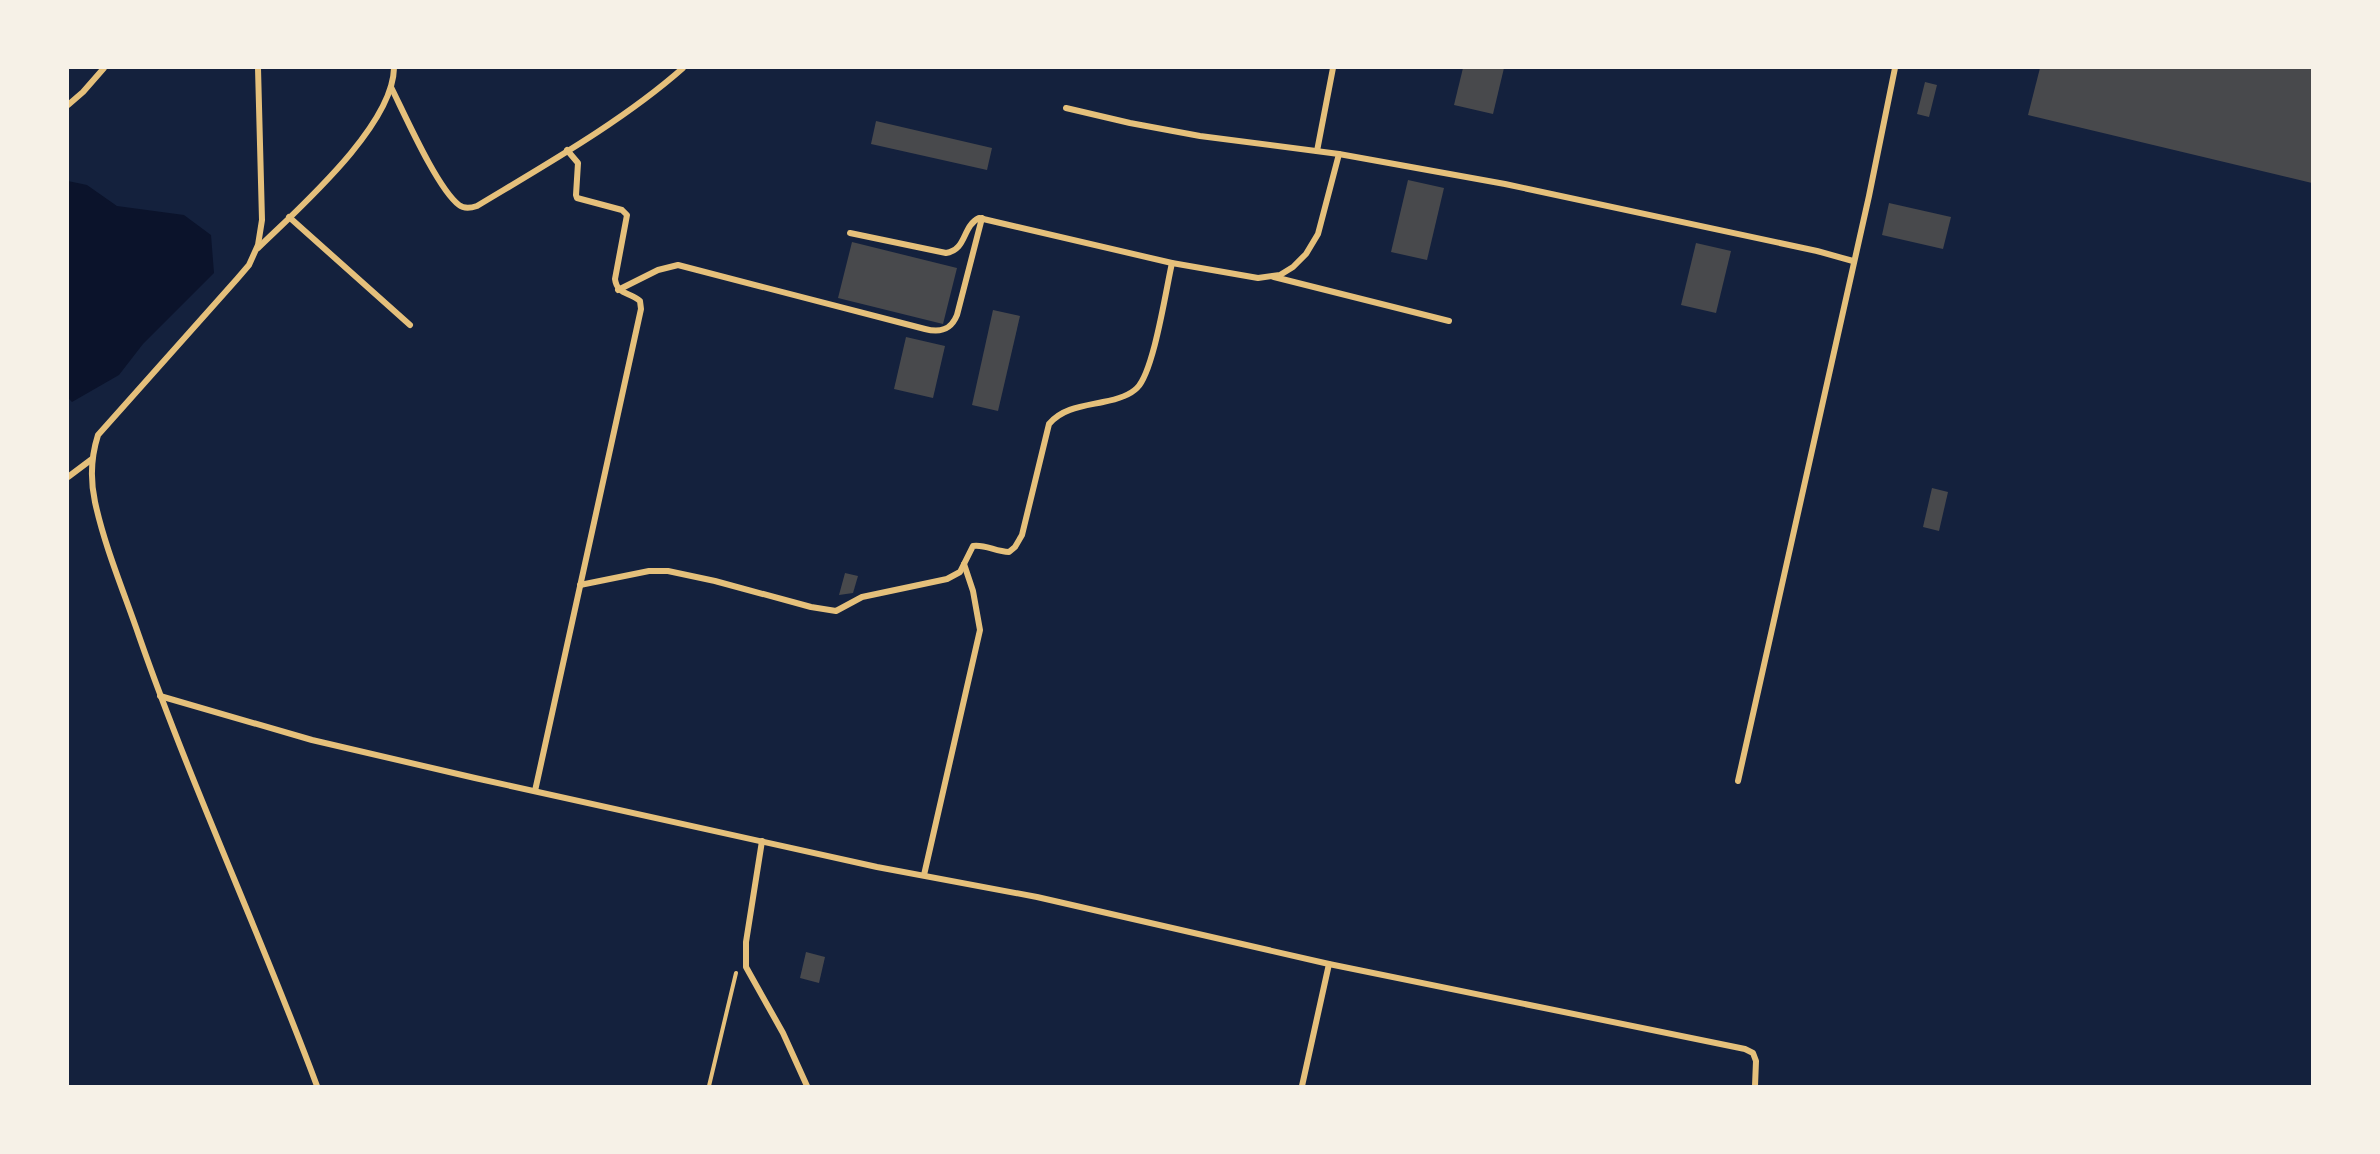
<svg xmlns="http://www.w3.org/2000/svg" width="2380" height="1154" viewBox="0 0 2380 1154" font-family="Cabin,sans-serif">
  <rect width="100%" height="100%" fill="#14213d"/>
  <path fill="#0b132b" d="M68,181l19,4 30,21 67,9 27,20 3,38 -71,71 -24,31 -47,27 -4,-4z"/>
  <g fill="#48494c">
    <path d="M1463,68h41l-11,46 -39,-9z"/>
    <path d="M2040,68h272v115l-284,-68z"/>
    <path d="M1925,82l12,3 -8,32 -12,-3z"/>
    <path d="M876,121l116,27 -5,22 -116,-26z"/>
    <path d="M1408,180l36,8 -17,72 -36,-8z"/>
    <path d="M1889,203l62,14 -8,32 -61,-14z"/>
    <path d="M852,242l105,26 -14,56 -105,-26z"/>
    <path d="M1696,243l35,8 -15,62 -35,-8z"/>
    <path d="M993,310l27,6 -22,95 -26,-6z"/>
    <path d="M906,337l39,9 -12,52 -39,-9z"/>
    <path d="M1932,488l16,4 -9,39 -16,-4z"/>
    <path d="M845,573l13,3 -5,17 -14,2z"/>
    <path d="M806,952l19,5 -6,26 -19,-5z"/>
  </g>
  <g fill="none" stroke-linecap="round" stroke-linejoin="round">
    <path stroke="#e5c07b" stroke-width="4" d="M709,1086l27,-113"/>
    <g stroke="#e5c07b" stroke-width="6">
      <path d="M258,68l4,152 -4,25 -9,20 -12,14 -139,156c-7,22 -8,44 -3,67 10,46 29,90 44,134 53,152 122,299 178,450"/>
      <path d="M391,87c14,28 46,101 68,118 5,4 12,3 18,1 68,-41 146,-85 206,-138"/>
      <path d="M68,105l15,-13 21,-24"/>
      <path d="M1066,108l64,15 70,13 139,18 166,30 312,67 36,10"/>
      <path d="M1317,151l16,-83"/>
      <path d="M289,217l121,108"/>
      <path d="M850,233l96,20c21,-3 16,-27 33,-35l193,45 86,15 22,-3 13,-8 13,-13 12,-20 21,-80"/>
      <path d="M258,248c41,-40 135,-122 136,-180"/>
      <path d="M1274,277l175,44"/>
      <path d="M618,290l40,-20 20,-5 247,64c15,4 26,1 32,-14l25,-97"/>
      <path d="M68,477l24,-18"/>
      <path d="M580,585l69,-14h19l47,10 96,26 25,4 26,-14 85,-18 13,-7 13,-26c12,-2 23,6 36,6l6,-5 7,-12 27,-111c13,-16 35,-18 54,-22 11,-2 26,-6 34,-14 17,-17 29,-99 35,-125"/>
      <path d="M160,696l152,44 163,38 402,89 160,30 292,67 416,85 8,4 3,8 -1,25"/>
      <path d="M1738,781l131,-585 26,-128"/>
      <path d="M535,791l106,-482 -1,-8c-10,-9 -23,-6 -25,-22l12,-64 -5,-5 -45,-12 -1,-3 2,-32 -11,-13"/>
      <path d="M762,841l-16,101v25l37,66 24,53"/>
      <path d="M924,875l56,-245 -7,-39 -9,-27"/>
      <path d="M1302,1086l27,-122"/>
    </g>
  </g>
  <rect width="2380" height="1154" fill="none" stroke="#f6f1e7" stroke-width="138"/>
</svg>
